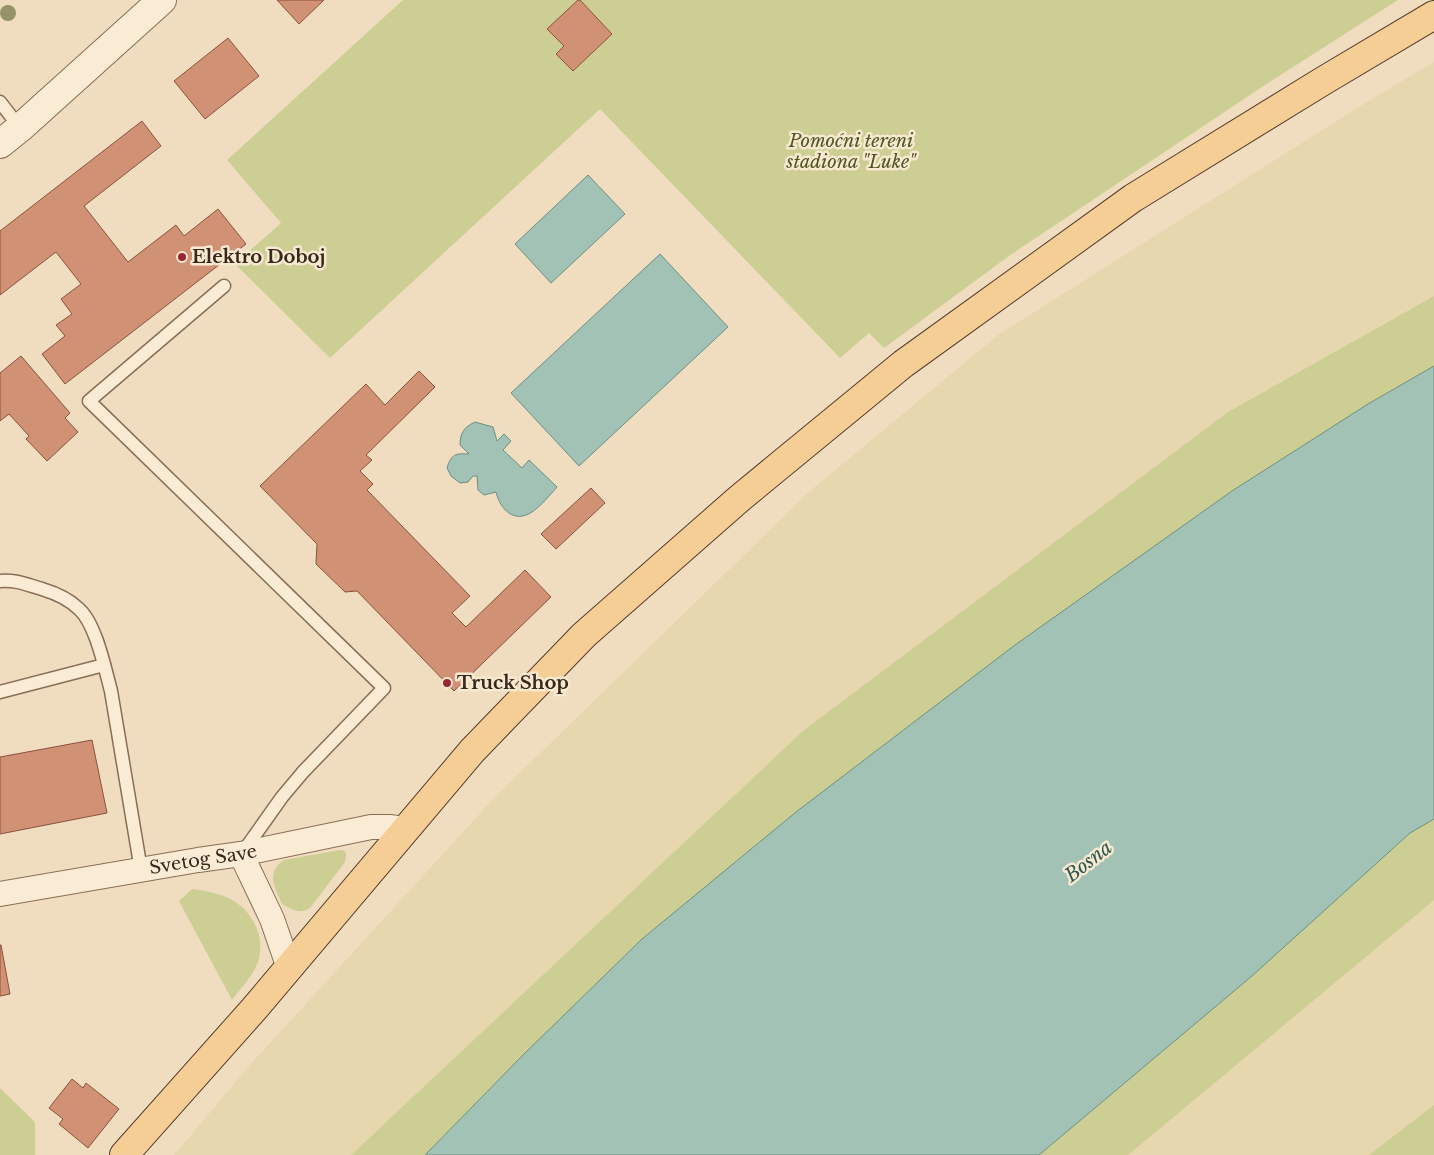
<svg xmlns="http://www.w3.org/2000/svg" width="1434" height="1155" viewBox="0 0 1434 1155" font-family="'Libre Baskerville',serif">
  <rect width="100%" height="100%" fill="#f0ddc0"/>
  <g fill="#e6d7ae">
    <path d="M1434,62v234l-206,116 -424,318 -453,425h-177l75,-89 247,-270 314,-305 188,-156 364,-230z"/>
    <path d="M1434,898v207l-65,50h-241z"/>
  </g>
  <g fill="#cdce94">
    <path d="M403,0h995l-133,85 -256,171 -125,92 -15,-15 -29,25 -240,-249 -270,249 -95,-94 46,-41 -54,-63z"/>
    <path d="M1434,296v70l-66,38 -136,87 -217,154 -219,167 -154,127 -118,115 -99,101h-74l453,-425 424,-318z"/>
    <path d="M1434,819v81l-306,255h-89l213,-179 158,-143z"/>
    <path d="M340,850l5,1 1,4 -1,7 -35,46c-10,7 -19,1 -28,-4 -7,-17 -17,-31 2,-44z"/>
    <path d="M192,889c30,4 55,11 66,43 3,9 3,21 0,30 -5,14 -18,27 -26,38l-53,-99z"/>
    <path d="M0,1088l35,34v33h-35z"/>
    <path d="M1434,1105v50h-65z"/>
  </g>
  <g fill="#a3c2b6" stroke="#6a9083">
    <path d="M588,175l37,39 -74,69 -36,-39z"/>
    <path d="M660,254l68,73 -149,139 -68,-73z"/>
    <path d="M1434,366v453l-24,14 -158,143 -213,179h-614l99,-101 118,-115 154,-127 219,-167 217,-154 136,-87z"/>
    <path d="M475,422l18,5 4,14 7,-7 7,7 -8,9 19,18 7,-8 28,27c-7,8 -16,19 -25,25 -18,12 -32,-3 -36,-20l-12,3 -6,-5 -1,-14h-4l-5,6 -8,1 -9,-7 -4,-8c4,-14 9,-15 22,-14l-9,-9c0,-12 4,-18 15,-23z"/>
  </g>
  <g fill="#d09175" stroke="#8a533c">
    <path d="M277,0h47l-25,24z"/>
    <path d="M578,0h2l32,34 -39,37 -17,-17 8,-8 -17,-17z"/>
    <path d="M228,38l31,38 -54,43 -31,-38z"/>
    <path d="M142,121l19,25 -77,60 44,56 48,-37 8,11 34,-27 28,35 -181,140 -23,-30 23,-18 -9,-11 16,-11 -11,-15 20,-15 -25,-32 -56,43v-64z"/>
    <path d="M21,356l49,57 -5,5 13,14 -31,29 -21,-22 3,-3 -20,-22 -9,7v-48z"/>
    <path d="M419,371l16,16 -69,68 6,5 -12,11 13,13 -6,6 103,106 -18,17 14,14 59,-57 26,27 -97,94 -97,-100 -12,1 -29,-28 1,-20 -57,-58 106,-102 19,21z"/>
    <path d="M591,488l14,15 -49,46 -15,-15z"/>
    <path d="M92,740l15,73 -107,21v-77z"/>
    <path d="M0,945h1l9,49 -10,2z"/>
    <path d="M72,1079l11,9 3,-5 33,26 -31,39 -29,-24 4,-5 -14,-11z"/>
  </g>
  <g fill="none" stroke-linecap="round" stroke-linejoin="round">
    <g stroke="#8a6d57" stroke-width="15">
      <g id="service">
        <path d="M0,102l20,26"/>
        <path d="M224,286l-135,115 295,287 -81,84 -21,25 -39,55"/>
        <path d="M0,581c17,-1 25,3 42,8 13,4 27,10 37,20 17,15 26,60 32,82l30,179"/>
        <path d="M0,692l104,-27"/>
      </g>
    </g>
    <g stroke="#8a6d57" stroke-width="26">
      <g id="minor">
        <path d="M241,854l31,65 17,49"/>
        <path id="s1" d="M0,894l198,-34 43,-6 130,-27h18l18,2"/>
      </g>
    </g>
    <g stroke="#8a6d57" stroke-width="30">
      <path id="tertiary" d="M0,144l20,-16 142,-128"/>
    </g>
    <g stroke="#573c2c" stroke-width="30">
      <path id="primary" d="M124,1155l130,-146 218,-258 112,-116 156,-137 163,-134 230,-166 190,-117 111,-66"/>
    </g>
    <use href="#service" stroke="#faebd4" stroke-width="12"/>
    <use href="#minor" stroke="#faebd4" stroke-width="24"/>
    <use href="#tertiary" stroke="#faebd4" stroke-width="28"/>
    <use href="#primary" stroke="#f5ce96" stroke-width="28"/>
  </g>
  <circle fill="#979369" cx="8" cy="13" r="8"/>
  <g fill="#9b2532" stroke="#f7e8d0" stroke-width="2">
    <circle cx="182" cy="257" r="5"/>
    <circle cx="447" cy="683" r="5"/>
  </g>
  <g text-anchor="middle" stroke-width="5" stroke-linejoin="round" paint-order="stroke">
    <g font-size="18" font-style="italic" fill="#4e5622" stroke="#f7e8d0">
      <text x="851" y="147">Pomoćni tereni<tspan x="851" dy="21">stadiona "Luke"</tspan></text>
    </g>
    <g font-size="18" font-weight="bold" fill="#39271c" stroke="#f7e8d0" text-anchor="start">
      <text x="192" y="263">Elektro Doboj</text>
      <text x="457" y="689">Truck Shop</text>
    </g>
    <g font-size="18" fill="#39271c" stroke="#f7e8d0">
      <text dy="6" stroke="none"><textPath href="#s1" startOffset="206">Svetog Save</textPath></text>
    </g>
    <g font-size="19" font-style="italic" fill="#2b5952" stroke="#f7e8d0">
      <text transform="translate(1088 861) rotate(-38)" y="7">Bosna</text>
    </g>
  </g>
</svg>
